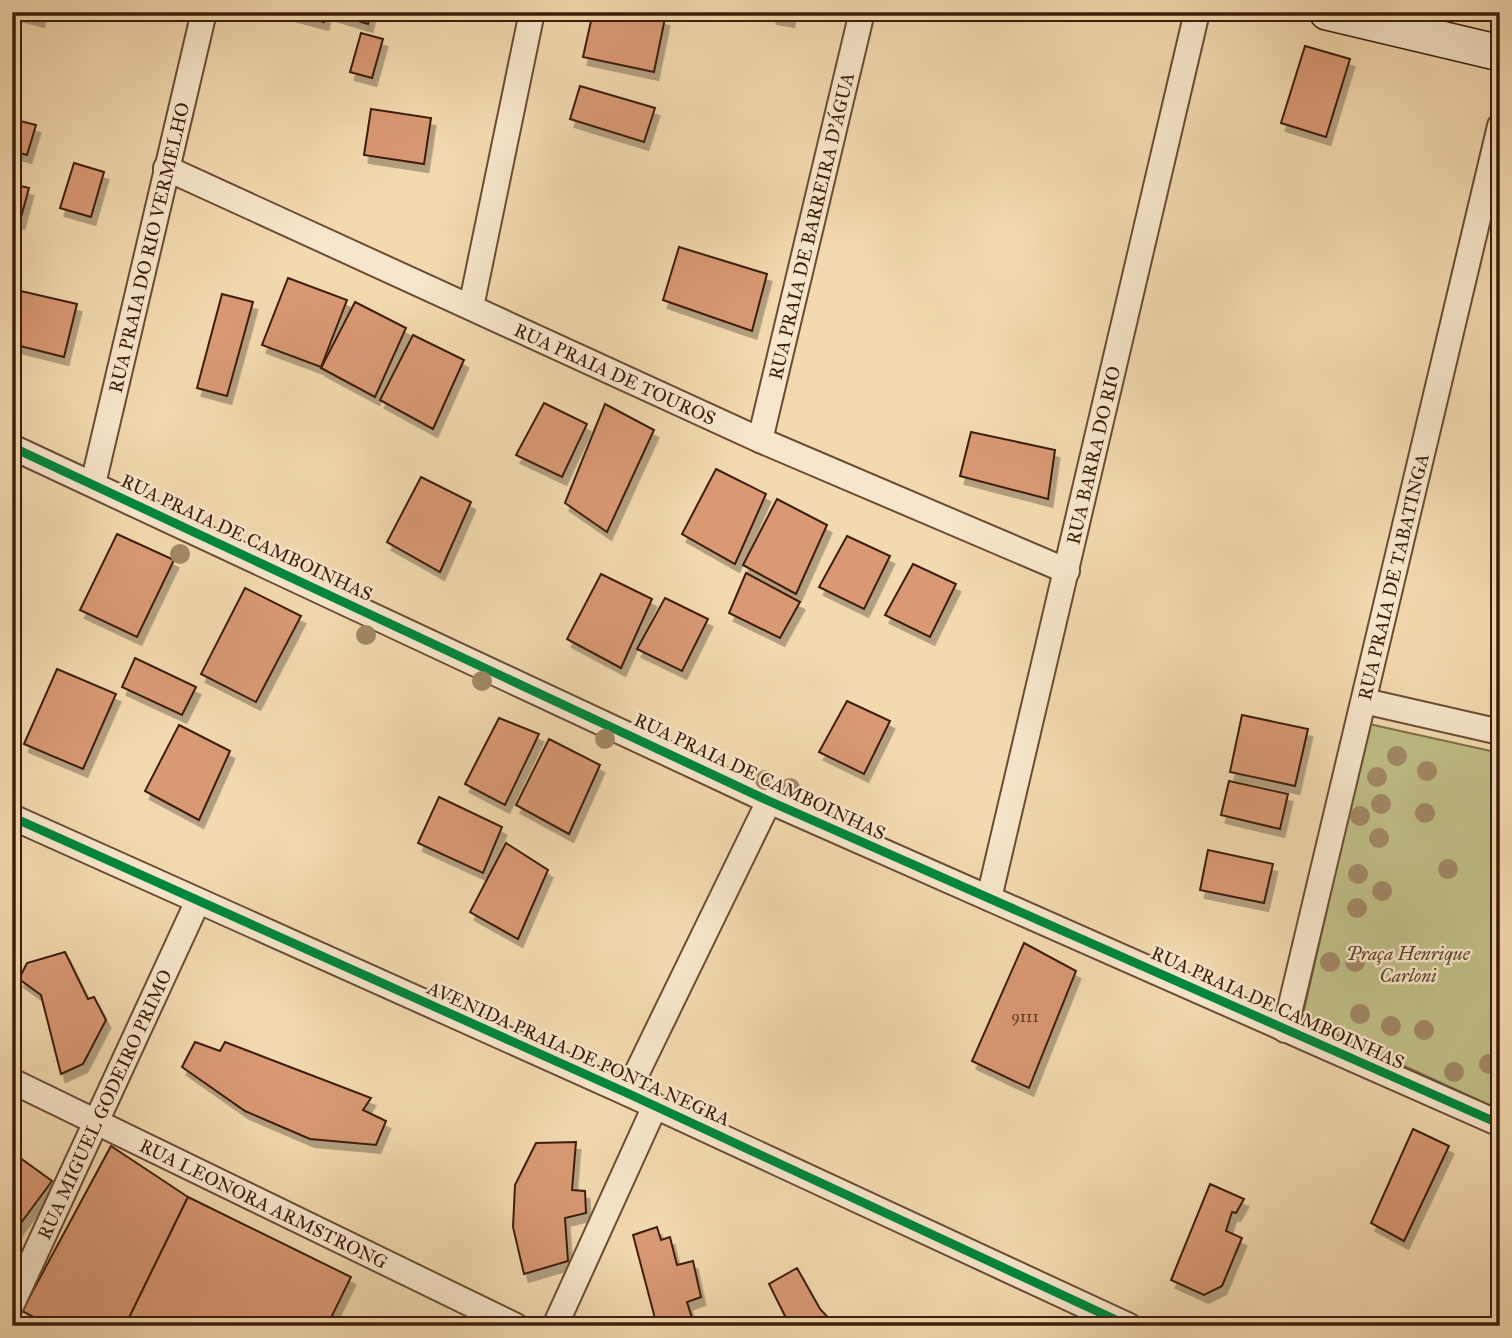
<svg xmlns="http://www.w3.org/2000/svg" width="1512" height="1338" viewBox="0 0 1512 1338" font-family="'IM FELL Great Primer',serif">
  <defs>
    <filter id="shadow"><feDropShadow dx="4.5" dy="8" stdDeviation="0" flood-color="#0004"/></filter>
  </defs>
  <rect width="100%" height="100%" fill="#f3d9af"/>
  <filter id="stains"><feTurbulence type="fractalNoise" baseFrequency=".00286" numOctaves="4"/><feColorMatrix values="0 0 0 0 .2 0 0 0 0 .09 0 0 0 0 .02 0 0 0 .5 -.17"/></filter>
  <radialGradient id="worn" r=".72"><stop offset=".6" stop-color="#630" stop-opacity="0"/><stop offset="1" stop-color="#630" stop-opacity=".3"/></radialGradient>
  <path fill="#c0be87" stroke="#7e6e48" stroke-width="2" d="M1369,724l131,29v357l-198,-91z"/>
  <g fill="#d99974" stroke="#3d1d0a" stroke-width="2" filter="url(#shadow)">
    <path d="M12,12h29l-1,7z"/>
    <path d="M286,12h40l-2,10z"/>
    <path d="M328,12h43l-3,12z"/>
    <path d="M593,12h43l29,6 -11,54 -71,-15z"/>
    <path d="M772,12h19l-1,7 -18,-3z"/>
    <path d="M361,33l22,6 -11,39 -22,-6z"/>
    <path d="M1305,46l45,13 -24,78 -45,-14z"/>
    <path d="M580,86l75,22 -11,34 -74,-23z"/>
    <path d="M371,109l60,9 -7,46 -60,-9z"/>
    <path d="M12,119l24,6 -9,30 -15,-4z"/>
    <path d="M74,163l30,9 -13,45 -31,-9z"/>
    <path d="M12,184l17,4 -9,33 -8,-2z"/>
    <path d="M679,247l88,27 -15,57 -89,-31z"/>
    <path d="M288,278l59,22 -26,67 -59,-22z"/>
    <path d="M12,289l65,15 -13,53 -52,-13z"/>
    <path d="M222,294l31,8 -26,94 -30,-8z"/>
    <path d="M355,302l51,26 -31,69 -54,-29z"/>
    <path d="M413,335l51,25 -31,69 -53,-29z"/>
    <path d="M544,403l43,21 -25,53 -46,-22z"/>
    <path d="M605,404l49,26 -47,102 -42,-29z"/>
    <path d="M971,432l84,18 -7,49 -88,-23z"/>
    <path d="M716,469l50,25 -31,70 -53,-30z"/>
    <path d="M421,477l50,25 -31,70 -53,-30z"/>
    <path d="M777,499l50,26 -31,69 -53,-29z"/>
    <path d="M117,534l57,26 -37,77 -57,-27z"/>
    <path d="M847,536l43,20 -26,53 -45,-22z"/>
    <path d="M913,564l43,20 -26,53 -45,-22z"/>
    <path d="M746,573l54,29 -20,36 -51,-25z"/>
    <path d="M601,574l51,25 -31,69 -54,-29z"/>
    <path d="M245,588l56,28 -45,86 -55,-28z"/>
    <path d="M665,598l43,21 -26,52 -45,-22z"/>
    <path d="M135,658l61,29 -14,28 -60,-28z"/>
    <path d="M57,669l59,25 -33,75 -59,-25z"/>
    <path d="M847,701l43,20 -26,53 -45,-22z"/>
    <path d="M1242,715l66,14 -13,57 -65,-14z"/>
    <path d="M499,718l40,16 -34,71 -40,-21z"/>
    <path d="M179,725l51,26 -31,69 -54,-29z"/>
    <path d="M549,739l51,26 -31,69 -53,-29z"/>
    <path d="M1229,781l59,13 -8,35 -59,-14z"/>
    <path d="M439,797l63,30 -19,46 -65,-30z"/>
    <path d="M506,843l42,27 -30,69 -48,-27z"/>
    <path d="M1208,850l65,14 -9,39 -64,-13z"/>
    <path d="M1024,943l52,28 -47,117 -57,-27z"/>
    <path d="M65,952l23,47 6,-2 12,23 -23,44 -22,10 -20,-79 -22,-16 8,-16z"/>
    <path d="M195,1042l25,9 5,-9 146,56 -8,12 23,11 -10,24 -66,-6 -65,-28 -63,-44z"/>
    <path d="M1413,1129l36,17 -45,95 -33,-18z"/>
    <path d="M576,1142l-4,48 13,1 1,22 -21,5 3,43 -44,13 -11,-47 2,-42 21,-42z"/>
    <path d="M111,1146l77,51 -63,129h-74l-29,-15z"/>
    <path d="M12,1152l40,29 -40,54z"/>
    <path d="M1210,1184l34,15 -8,14 -4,-1 -6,19 16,7 -20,48 -18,9 -33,-15z"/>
    <path d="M188,1197l163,80 -24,49h-202z"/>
    <path d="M657,1227l4,13 9,-3 7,28 16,-4 8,36 -14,5 5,16 -9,8h-26l-24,-91z"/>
    <path d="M797,1268l23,41 16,17h-46l-21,-42z"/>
  </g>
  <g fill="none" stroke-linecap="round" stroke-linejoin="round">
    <g stroke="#6a4c33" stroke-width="28">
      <g id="minor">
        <path id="s1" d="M166,168l594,272 307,131"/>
        <path d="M471,307l61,-295"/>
        <path id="s2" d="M760,440l102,-428"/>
        <path d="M12,447l757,354 731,323"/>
        <path id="s3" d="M93,484l111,-472"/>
        <path d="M1364,701l136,31"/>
        <path d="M12,817l615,276 502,233"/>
        <path id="s4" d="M989,898l208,-886"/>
        <path id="s5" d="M1285,1030l215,-904"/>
        <path id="s6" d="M12,1081l504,245"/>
        <path d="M627,1093l142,-292"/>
        <path id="s7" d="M12,1304l185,-401"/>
        <path d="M555,1326l100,-220"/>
      </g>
    </g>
    <g stroke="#3d1d0a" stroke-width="38">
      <path id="secondary" d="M1327,12l173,41"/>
    </g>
    <use href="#minor" stroke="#f7e6cb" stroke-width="24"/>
    <use href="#secondary" stroke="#f7e6cb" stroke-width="35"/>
    <g stroke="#f7e6cb" stroke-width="13">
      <g id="cycleway">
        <path d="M12,447l757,354 731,323"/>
        <path d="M12,817l615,276 502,233"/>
      </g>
    </g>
    <use href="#cycleway" stroke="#00873e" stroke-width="9"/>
  </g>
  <g fill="#a18865">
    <circle cx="180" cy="554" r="10"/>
    <circle cx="366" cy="635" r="10"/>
    <circle cx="482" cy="681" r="10"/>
    <circle cx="605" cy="739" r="10"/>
    <circle cx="1397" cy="756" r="10"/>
    <circle cx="1427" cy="771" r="10"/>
    <circle cx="1377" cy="777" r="10"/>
    <circle cx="765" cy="780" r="10"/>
    <circle cx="790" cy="788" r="10"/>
    <circle cx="1381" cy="804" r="10"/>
    <circle cx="1425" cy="813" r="10"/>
    <circle cx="1360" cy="816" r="10"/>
    <circle cx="1379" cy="838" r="10"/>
    <circle cx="1448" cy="869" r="10"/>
    <circle cx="1358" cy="874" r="10"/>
    <circle cx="1382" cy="891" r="10"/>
    <circle cx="1357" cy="908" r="10"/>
    <circle cx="1330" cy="962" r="10"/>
    <circle cx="1355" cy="962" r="10"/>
    <circle cx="1360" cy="1014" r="10"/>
    <circle cx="1391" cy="1026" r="10"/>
    <circle cx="1424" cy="1030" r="10"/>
    <circle cx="1489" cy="1064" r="10"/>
    <circle cx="1454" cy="1072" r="10"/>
  </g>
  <g text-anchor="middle" stroke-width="5" stroke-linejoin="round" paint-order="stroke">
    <g font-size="16" fill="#643c24">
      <text x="1025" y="1022">9111</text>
    </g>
    <g font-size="19" fill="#3d1d0a" stroke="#f7e6cb">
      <text dy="7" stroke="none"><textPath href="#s2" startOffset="220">RUA PRAIA DE BARREIRA D'ÁGUA</textPath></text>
      <text dy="7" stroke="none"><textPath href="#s3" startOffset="243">RUA PRAIA DO RIO VERMELHO</textPath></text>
      <text dy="7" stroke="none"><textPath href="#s1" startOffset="494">RUA PRAIA DE TOUROS</textPath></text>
      <text dy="7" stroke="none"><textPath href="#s4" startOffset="455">RUA BARRA DO RIO</textPath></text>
      <text transform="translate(247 537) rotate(25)" y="7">RUA PRAIA DE CAMBOINHAS</text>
      <text dy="7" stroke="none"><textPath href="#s5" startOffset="466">RUA PRAIA DE TABATINGA</textPath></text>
      <text transform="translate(760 776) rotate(25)" y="7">RUA PRAIA DE CAMBOINHAS</text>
      <text transform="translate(1278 1007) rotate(24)" y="7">RUA PRAIA DE CAMBOINHAS</text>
      <text transform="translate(579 1053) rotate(24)" y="7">AVENIDA PRAIA DE PONTA NEGRA</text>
      <text dy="7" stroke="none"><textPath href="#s7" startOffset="220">RUA MIGUEL GODEIRO PRIMO</textPath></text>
      <text dy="7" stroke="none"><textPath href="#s6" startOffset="280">RUA LEONORA ARMSTRONG</textPath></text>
    </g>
    <g font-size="19" font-style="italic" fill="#5e4529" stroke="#f7e6cb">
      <text x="1408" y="960">Praça Henrique<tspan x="1408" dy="22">Carloni</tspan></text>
    </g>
  </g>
  <rect width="1512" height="1338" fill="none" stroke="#f3d9af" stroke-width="42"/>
  <rect x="14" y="14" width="1484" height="1310" fill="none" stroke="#3d1d0a" stroke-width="3.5"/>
  <rect x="21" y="21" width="1470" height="1296" fill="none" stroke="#3d1d0a" stroke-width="2"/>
  <rect width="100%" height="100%" filter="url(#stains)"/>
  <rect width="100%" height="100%" fill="url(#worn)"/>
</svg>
